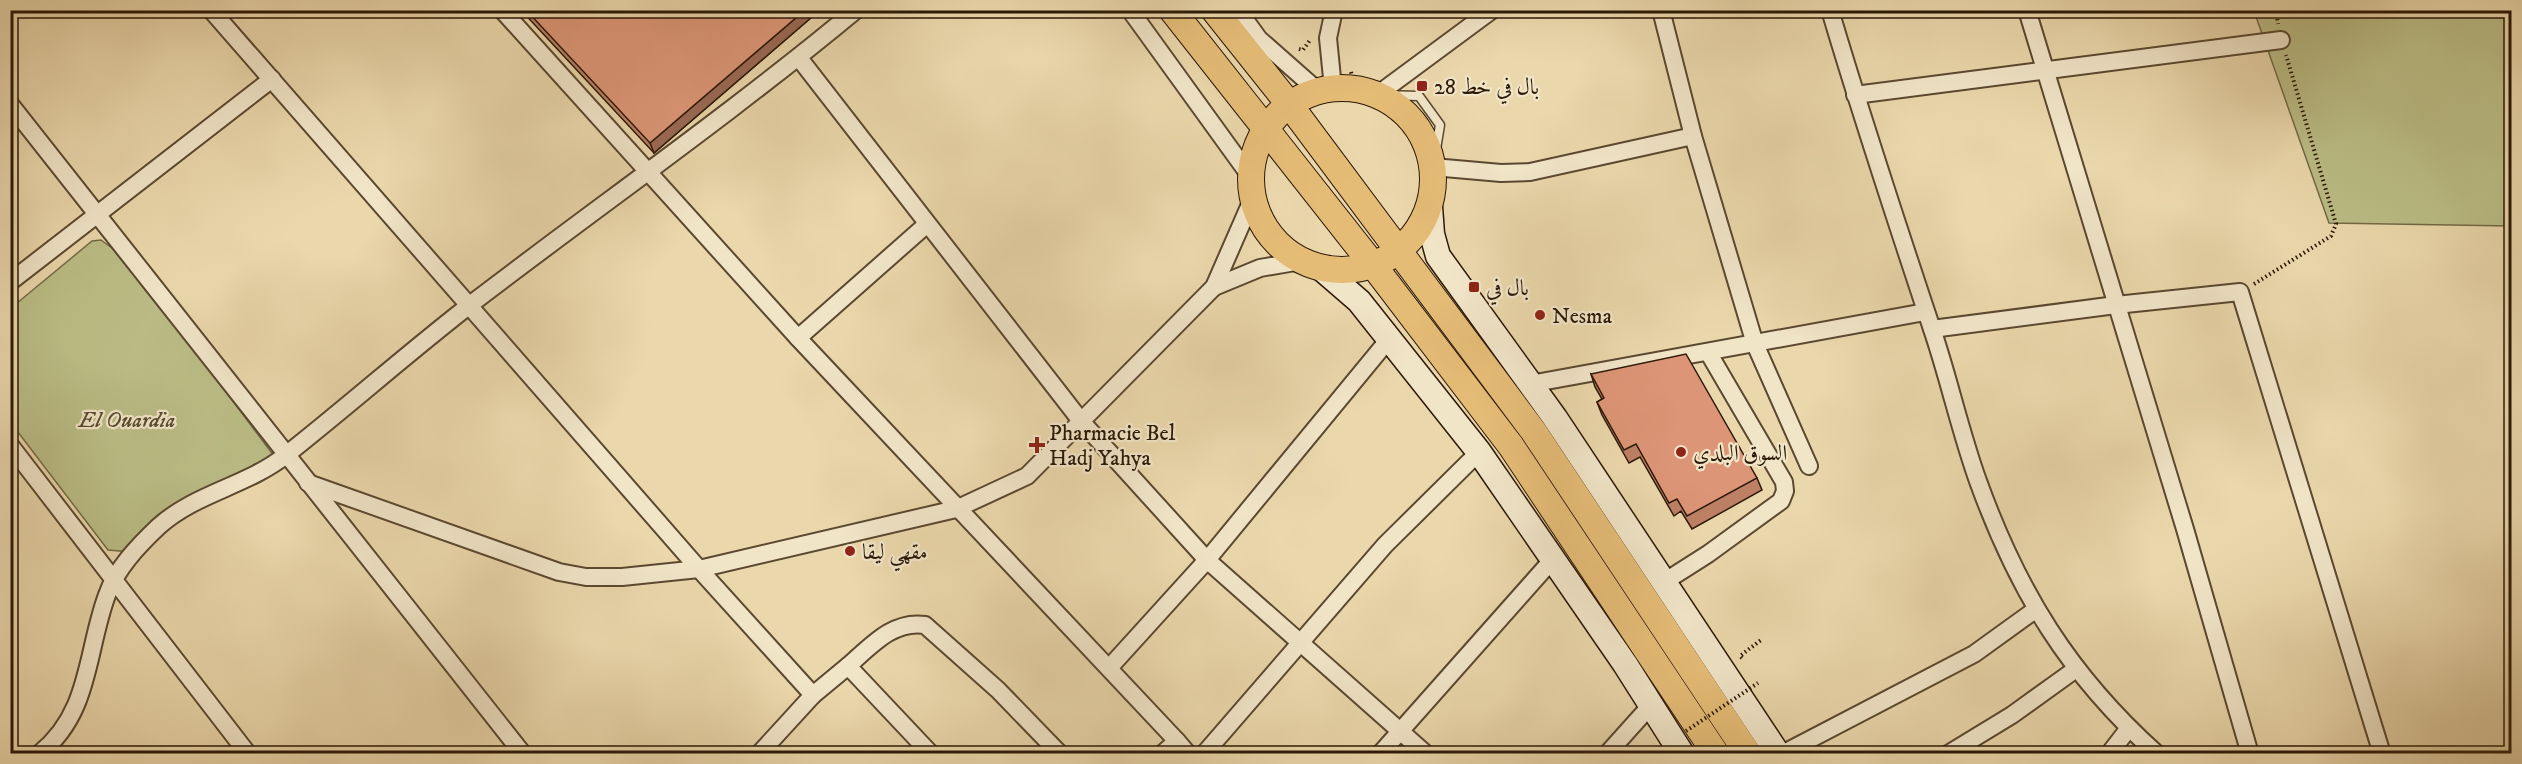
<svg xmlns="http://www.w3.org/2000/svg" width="2522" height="764" viewBox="0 0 2522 764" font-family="'IM FELL DW Pica',Amiri,serif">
  <rect width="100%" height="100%" fill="#ead7ab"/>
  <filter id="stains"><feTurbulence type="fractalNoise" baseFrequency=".00333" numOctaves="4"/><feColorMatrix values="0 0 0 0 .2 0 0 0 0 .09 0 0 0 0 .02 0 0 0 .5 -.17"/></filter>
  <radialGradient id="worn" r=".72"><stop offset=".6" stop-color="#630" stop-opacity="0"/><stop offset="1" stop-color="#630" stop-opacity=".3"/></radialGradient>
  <g fill="#bbbd86" stroke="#736a46" stroke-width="1.5">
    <path d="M2254,11h257v215l-182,-3z"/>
    <path d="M101,240l11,8 82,101 83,111 -37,13 -108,79 -24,-2 -97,-127v-115l81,-67z"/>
  </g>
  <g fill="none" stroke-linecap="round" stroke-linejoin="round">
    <g stroke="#5b4830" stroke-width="11">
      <path id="lane" d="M1380,95l39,1 21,29 -7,42"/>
    </g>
    <g stroke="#5b4830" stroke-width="20">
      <g id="street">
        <path d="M211,10l488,559 114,126 -54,59"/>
        <path d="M502,10l296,328 379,403"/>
        <path d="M1130,10l120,166"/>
        <path d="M1238,10l21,29 59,52"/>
        <path d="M1661,10l32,126 62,208 54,122"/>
        <path d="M1830,10c32,108 67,214 102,319 17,50 28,102 46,152 40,111 91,194 179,273"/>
        <path d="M2027,10l158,519 65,225"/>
        <path d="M799,58l282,363 126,139 182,-221"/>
        <path d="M1333,88l-5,-50 6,-28"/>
        <path d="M1377,95l115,-85"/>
        <path d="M1855,95l426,-55"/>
        <path d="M10,104l513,650"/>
        <path d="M1433,167l68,6 29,-1 163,-36"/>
        <path d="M10,282l262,-203"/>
        <path d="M1214,287l46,-19 41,-7"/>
        <path d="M1932,329l184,-24 124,-13 142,462"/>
        <path d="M798,338l128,-113"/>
        <path d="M1530,384l395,-72"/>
        <path d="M10,445l238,309"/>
        <path d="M308,483l251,89 27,5h36l77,-8 257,-60 71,-33 187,-189 38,-87"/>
        <path d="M1664,582l44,-28 73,-53 4,-10 -1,-9 -76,-130"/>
        <path d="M848,666c23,-20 45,-46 77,-41l73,65 62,64"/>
        <path d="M1109,668l98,-108 219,194"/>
        <path d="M813,695l35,-29 83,88"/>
        <path d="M39,754c52,-41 47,-103 68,-159 9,-26 31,-49 51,-68 37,-34 89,-41 128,-72 62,-49 122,-102 185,-151 128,-98 261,-191 385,-294"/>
        <path d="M1162,754l15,-13 11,13"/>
        <path d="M1204,754l181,-209 94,-93"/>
        <path d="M1380,754l173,-195"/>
        <path d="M1607,754l44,-49"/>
        <path d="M1782,754l192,-100 61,-44"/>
        <path d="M1948,754l64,-39 64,-46"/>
        <path d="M2109,754l20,-26"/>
      </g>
    </g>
    <g stroke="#2b1807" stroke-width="27">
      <g id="secondary">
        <path d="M1430,207l2,27 6,22 117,162 223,336"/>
        <path d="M1322,269l37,32 120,151 146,212 57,90"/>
      </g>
    </g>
    <g stroke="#2b1807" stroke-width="28">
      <g id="primary">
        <path d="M1172,10l201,255 138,181 205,308"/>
        <path d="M1214,10l75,94 245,328 214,322"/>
        <circle cx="1342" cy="179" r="91"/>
      </g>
    </g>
    <g stroke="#2b1807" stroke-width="4" stroke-dasharray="1.5 3" stroke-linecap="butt">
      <path d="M2276,10l2,14"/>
      <path d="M1299,49l4,1 7,-10"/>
      <path d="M1351,72l4,16"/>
      <path d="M2254,284l77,-48 5,-12 -50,-169"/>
      <path d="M1742,658l-2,-2 21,-16"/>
    </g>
    <use href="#lane" stroke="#f1e5c8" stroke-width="8"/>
    <use href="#street" stroke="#f1e5c8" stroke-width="16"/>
    <use href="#secondary" stroke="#f1e5c8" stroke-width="24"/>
    <use href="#primary" stroke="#e5bc76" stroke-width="26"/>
    <path stroke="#2b1807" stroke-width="4" stroke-dasharray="1.5 3" stroke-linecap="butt" d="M1686,731l72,-48"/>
  </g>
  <g fill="#bd8065" stroke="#2b1807" stroke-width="1.5">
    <path d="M521,10h299l-166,143z"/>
    <path d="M1591,374l166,104 5,12 -70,39 -11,-18 -7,5 -34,-59 -11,6 -27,-48 -5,-13 5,-3 -7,-12z"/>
  </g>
  <path fill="#9a6853" stroke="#2b1807" stroke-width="1.5" d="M805,10h15l-166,143 -4,-10z"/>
  <g fill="#dc9576" stroke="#2b1807" stroke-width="1.5">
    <path d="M526,10h279l-155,133z"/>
    <path d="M1686,354l71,124 -70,38 -10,-17 -8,4 -33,-59 -12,6 -27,-48 7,-4 -13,-24z"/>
  </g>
  <g fill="#8f2418" stroke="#f1e5c8" stroke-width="2">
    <rect x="1416" y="80" width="12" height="12" rx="3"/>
    <rect x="1468" y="281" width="12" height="12" rx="3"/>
    <circle cx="1540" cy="315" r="6"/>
    <path d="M1034 436h6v6h6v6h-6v6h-6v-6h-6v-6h6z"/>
    <circle cx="1681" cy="452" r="6"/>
    <circle cx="850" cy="551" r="6"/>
  </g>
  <g text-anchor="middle" stroke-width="4.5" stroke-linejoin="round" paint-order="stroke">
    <g font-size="22" fill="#2b1807" stroke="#f1e5c8" text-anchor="start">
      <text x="1434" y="94">بال في خط 28</text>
      <text x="1486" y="295">بال في</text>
      <text x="1552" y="323">Nesma</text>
      <text x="1049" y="440">Pharmacie Bel<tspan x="1049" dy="25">Hadj Yahya</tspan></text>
      <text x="1693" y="460">السوق البلدي</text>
      <text x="862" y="559">مقهي ليقا</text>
    </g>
    <g font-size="22" font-style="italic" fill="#564a2d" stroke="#f1e5c8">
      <text x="127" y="427">El Ouardia</text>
    </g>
  </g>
  <rect width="2522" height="764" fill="none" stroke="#ead7ab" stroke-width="36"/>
  <rect x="12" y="12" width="2498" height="740" fill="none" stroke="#2b1807" stroke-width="3"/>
  <rect x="18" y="18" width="2486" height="728" fill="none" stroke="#2b1807" stroke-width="1.5"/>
  <rect width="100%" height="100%" filter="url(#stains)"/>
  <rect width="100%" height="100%" fill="url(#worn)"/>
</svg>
